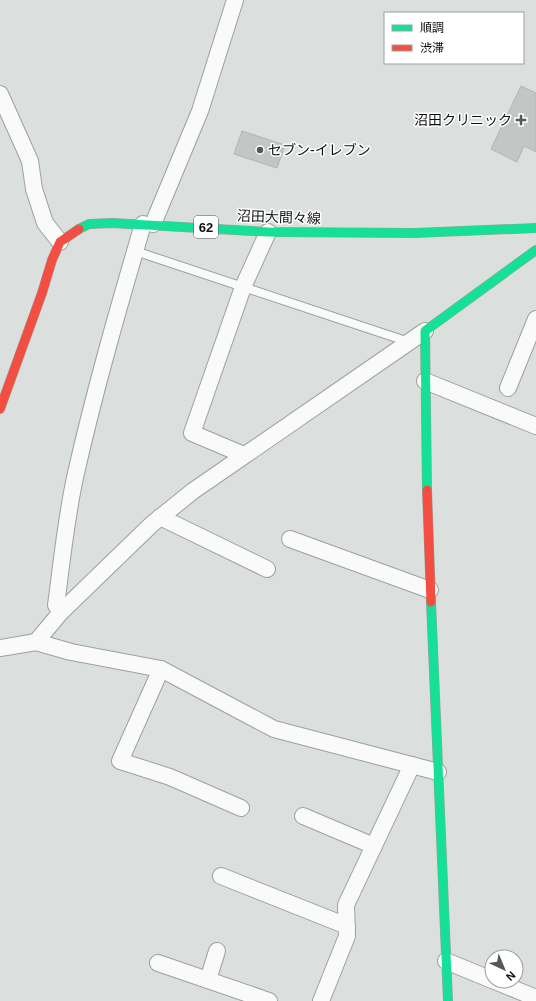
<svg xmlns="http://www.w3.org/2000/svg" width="536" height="1001" viewBox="0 0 536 1001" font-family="Helvetica,'Noto Sans JP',sans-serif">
  <rect width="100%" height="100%" fill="#dbdfde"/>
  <g fill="#c3c6c5" stroke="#b0b4b3">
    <path d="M521,86l15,7v59l-12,-6 -7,16 -26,-13z"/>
    <path d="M242,131l43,14 -8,23 -43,-14z"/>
  </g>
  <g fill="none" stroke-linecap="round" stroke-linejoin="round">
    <g stroke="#9da09f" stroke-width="10">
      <path id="lane" d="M135,251l274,91"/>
    </g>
    <g stroke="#9da09f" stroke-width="18">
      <g id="street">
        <path d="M0,94l30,67 4,28 11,34 15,19"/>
        <path d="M153,224l47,-113 35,-111"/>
        <path d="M425,381l111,45"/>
        <path d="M508,388l28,-69"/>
        <path d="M244,455l-52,-22 51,-146 25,-55"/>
        <path d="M160,517l107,52"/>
        <path d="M290,539l140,51"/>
        <path d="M61,612l-5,-7c6,-44 10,-88 20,-132 19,-84 43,-167 67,-249"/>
        <path d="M36,642l35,10 90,17 113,60 164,43"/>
        <path d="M0,648l36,-6 25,-30 91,-88 41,-33 232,-160"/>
        <path d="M161,669l-41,92 50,16 71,31"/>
        <path d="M303,816l71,30"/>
        <path d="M221,876l126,50"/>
        <path d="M446,961l46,19"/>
        <path d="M158,963l111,38"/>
        <path d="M208,980l9,-29"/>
        <path d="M495,981l41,17"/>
        <path d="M321,1001l26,-65 -1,-31 66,-140"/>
      </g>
    </g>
    <g stroke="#9da09f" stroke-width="10">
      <g id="fast">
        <path d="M79,229l10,-5 23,-1 156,9 147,1 121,-5"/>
        <path d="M427,490l-2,-159 111,-81"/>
        <path d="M431,602l17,399"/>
      </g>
    </g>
    <g stroke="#9da09f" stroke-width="10">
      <g id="jam">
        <path d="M0,409l42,-116 10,-33 8,-18 19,-13"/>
        <path d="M427,490l4,112"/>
      </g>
    </g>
    <use href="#lane" stroke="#fafafa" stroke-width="8"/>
    <use href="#street" stroke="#fafafa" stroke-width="16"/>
    <use href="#fast" stroke="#16e098" stroke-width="9"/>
    <use href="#jam" stroke="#f24e42" stroke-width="9"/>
  </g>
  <g fill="#555857" stroke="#fff" stroke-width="1.5">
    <path d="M519 114h4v4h4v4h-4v4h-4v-4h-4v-4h4z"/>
    <circle cx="260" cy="150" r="4"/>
  </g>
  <g text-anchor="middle" stroke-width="3" stroke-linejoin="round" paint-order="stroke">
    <rect fill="#fff" stroke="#565757" stroke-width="1" x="194" y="216" width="24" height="22" rx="3"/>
    <g font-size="13" font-weight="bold" fill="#0d0f0f">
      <text x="206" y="232">62</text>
    </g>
    <g font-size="14" fill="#0d0f0f" stroke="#fff" text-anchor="end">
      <text x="512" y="125">沼田クリニック</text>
      <text x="268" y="155" text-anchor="start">セブン-イレブン</text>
    </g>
    <g font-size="14" fill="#0d0f0f" stroke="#fff">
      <text transform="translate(279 217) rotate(2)" y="5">沼田大間々線</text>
    </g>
  </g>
  <rect x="384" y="12" width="140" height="52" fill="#ffffff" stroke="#9e9f9f"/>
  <rect x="392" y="25" width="20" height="6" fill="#16e098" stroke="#9e9f9f"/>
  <text x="420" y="32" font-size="12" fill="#0d0f0f">順調</text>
  <rect x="392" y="45" width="20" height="6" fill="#f24e42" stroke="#9e9f9f"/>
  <text x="420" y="52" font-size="12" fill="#0d0f0f">渋滞</text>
  <g transform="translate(504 969) rotate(136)"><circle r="19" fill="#ffffff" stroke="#9e9f9f"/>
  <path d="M0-3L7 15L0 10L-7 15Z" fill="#555857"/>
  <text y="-6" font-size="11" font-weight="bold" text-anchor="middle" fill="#0d0f0f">N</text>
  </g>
</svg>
